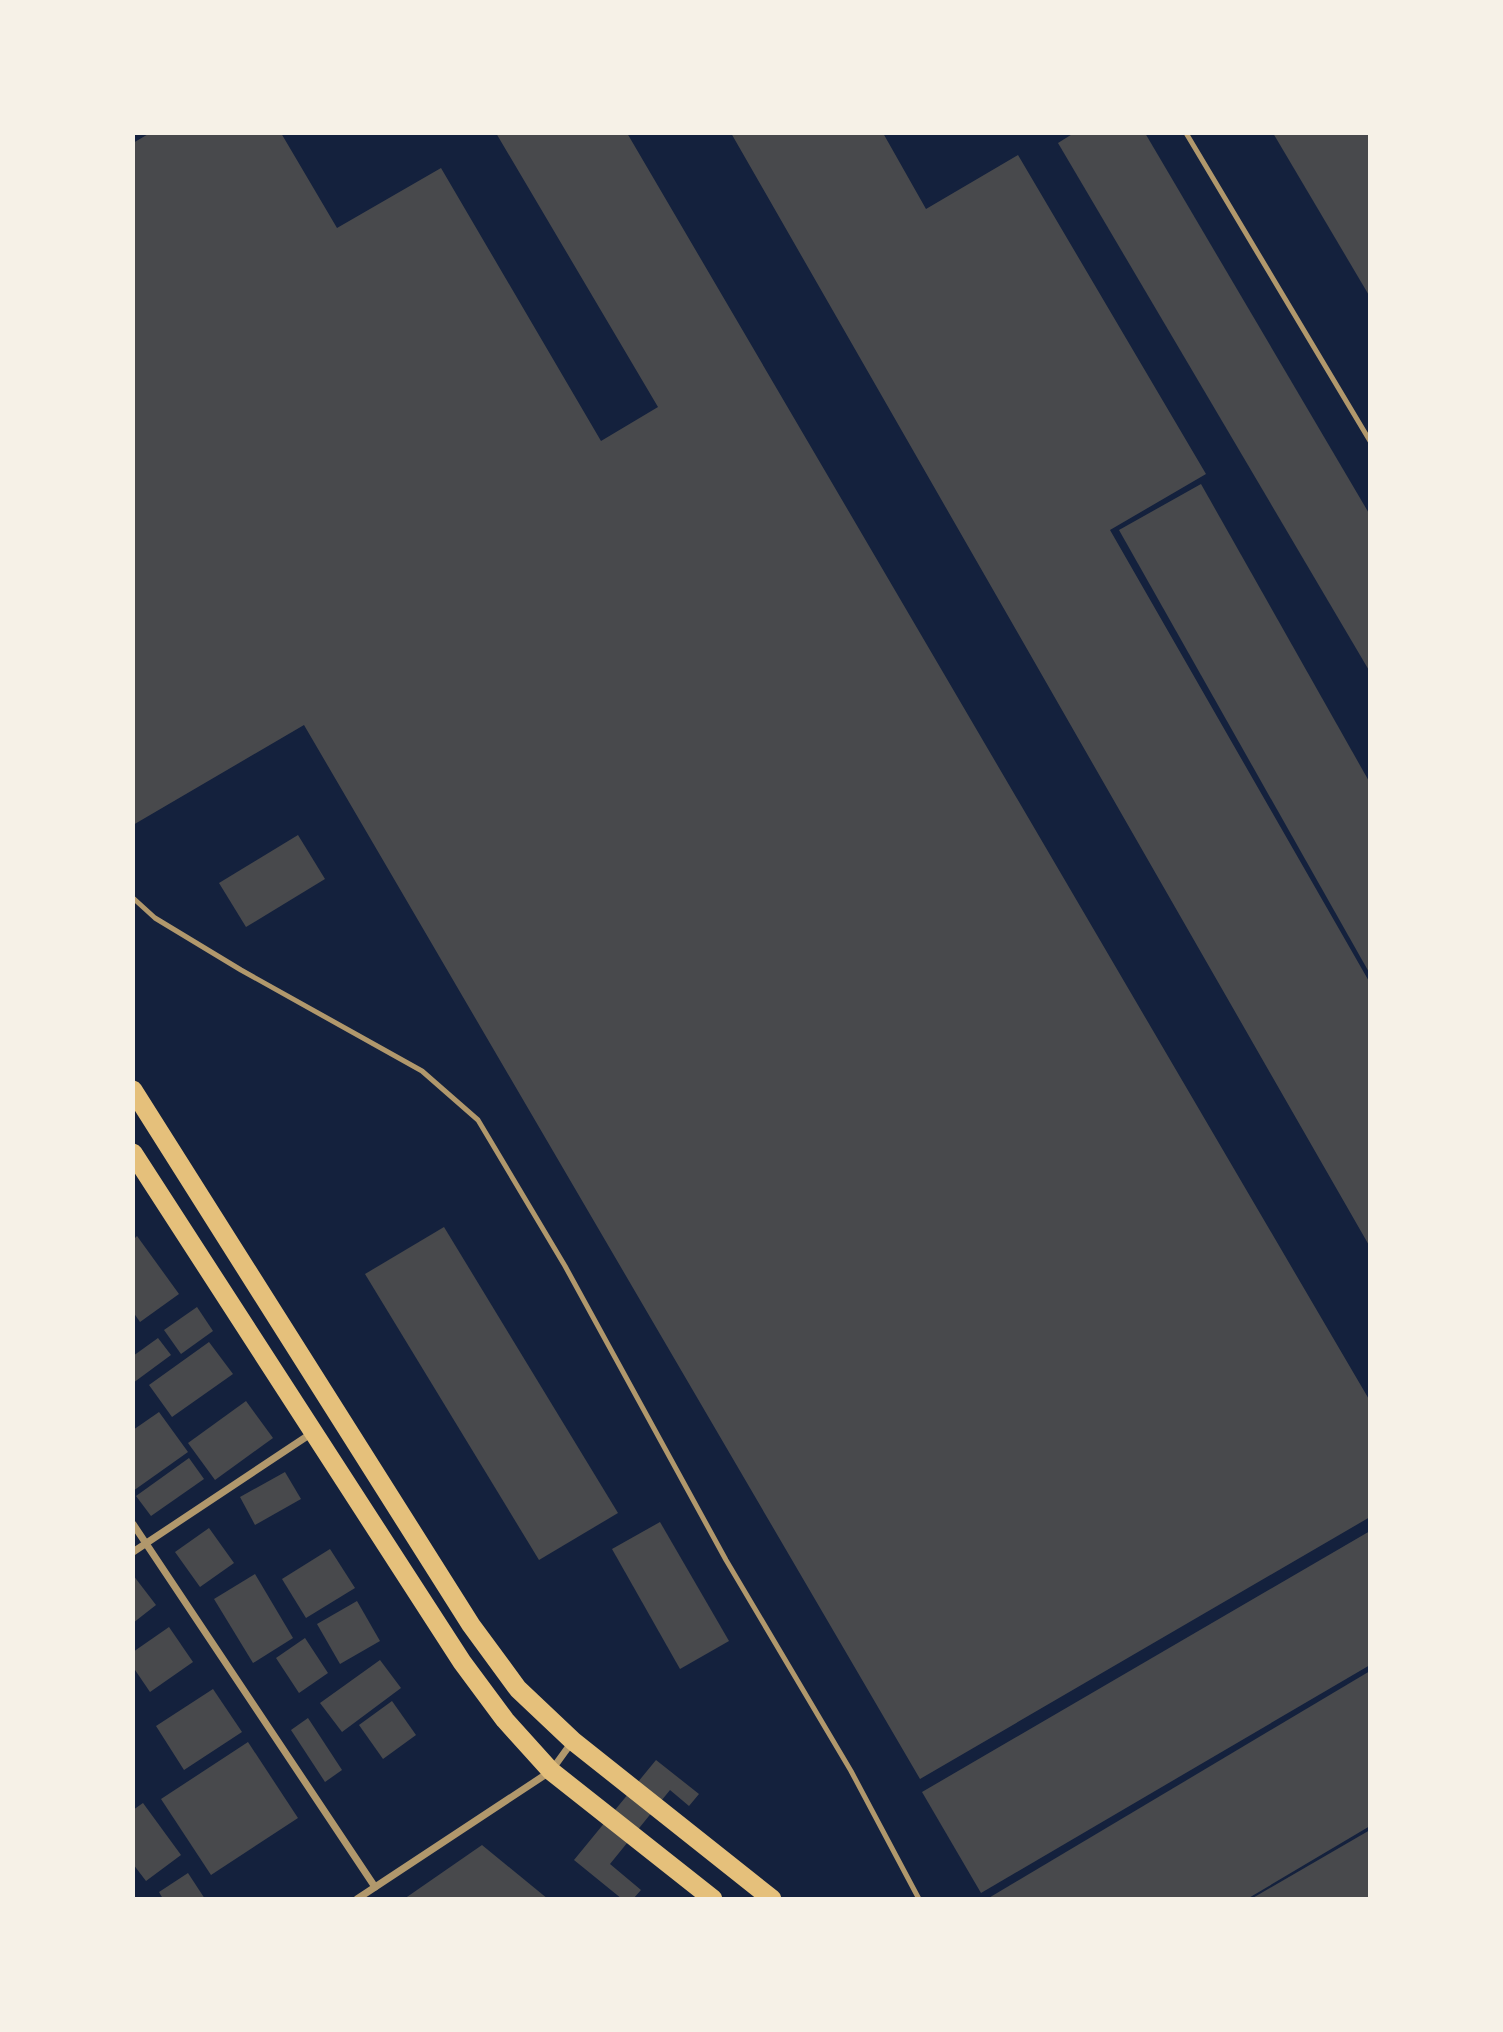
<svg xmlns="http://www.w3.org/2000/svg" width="1503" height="2032" viewBox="0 0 1503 2032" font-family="'Noto Serif',serif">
  <rect width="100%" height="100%" fill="#14213d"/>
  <g fill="#48494c">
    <path d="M150,133h131l56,95 104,-60 160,273 57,-34 -162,-274h131l743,1268v116l-450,262 -616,-1054 -171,100v-682z"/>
    <path d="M731,133h152l43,76 92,-54 188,319 -96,56 260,453v264z"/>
    <path d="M1074,133h71l225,382v157l-312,-529z"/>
    <path d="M1273,133h97v164z"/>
    <path d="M1201,484l169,299v191l-251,-444z"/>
    <path d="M298,835l27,44 -79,48 -27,-44z"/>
    <path d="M444,1227l174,286 -79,47 -174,-286z"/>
    <path d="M137,1236l42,58 -39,28 -7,-10v-72z"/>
    <path d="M197,1307l16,24 -32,23 -17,-24z"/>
    <path d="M158,1338l13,17 -38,28v-27z"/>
    <path d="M209,1342l24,32 -61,43 -23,-32z"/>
    <path d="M246,1401l27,37 -58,42 -27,-37z"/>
    <path d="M159,1412l29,40 -55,39v-61z"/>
    <path d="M189,1458l15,21 -53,37 -15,-20z"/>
    <path d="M285,1472l16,27 -46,26 -15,-28z"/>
    <path d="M660,1522l69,119 -49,28 -68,-120z"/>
    <path d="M209,1528l25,35 -34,24 -25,-35z"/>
    <path d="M1370,1531v134l-389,228 -59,-101z"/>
    <path d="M330,1549l25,39 -49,30 -24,-39z"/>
    <path d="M255,1574l38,64 -40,25 -39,-64z"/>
    <path d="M133,1575l23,30 -23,18z"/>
    <path d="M357,1601l23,40 -40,23 -23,-40z"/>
    <path d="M169,1627l24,35 -43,30 -17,-25v-15z"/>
    <path d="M305,1638l23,35 -29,20 -23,-35z"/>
    <path d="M380,1660l21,28 -59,44 -22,-29z"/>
    <path d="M1370,1671v155l-123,73h-260z"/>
    <path d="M213,1689l29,43 -58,38 -28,-44z"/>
    <path d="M392,1701l24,34 -33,24 -24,-34z"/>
    <path d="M308,1718l34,52 -17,12 -34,-52z"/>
    <path d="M248,1742l50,76 -87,57 -50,-76z"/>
    <path d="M656,1760l43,34 -10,12 -19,-16 -60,74 31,26 -8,9h-11l-48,-39z"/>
    <path d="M143,1803l38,52 -35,26 -13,-17v-54z"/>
    <path d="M1370,1830v69h-119z"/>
    <path d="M482,1845l66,54h-144z"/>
    <path d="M188,1873l17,26h-42l-4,-7z"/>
  </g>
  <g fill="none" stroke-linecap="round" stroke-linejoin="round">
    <g stroke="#b1986c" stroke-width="5">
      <path d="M1186,133l184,308"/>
      <path d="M133,898l22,20 86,52 181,101 56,49 87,146 161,294 125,211 68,128"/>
    </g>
    <g stroke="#b1986c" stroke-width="7">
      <path d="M133,1524l242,363"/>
      <path d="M133,1552l179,-119"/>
      <path d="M357,1899l194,-128 21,-29"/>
    </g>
    <g stroke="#e5c07b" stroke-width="19">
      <path d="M133,1090l338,535 47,64 55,52 199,158"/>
      <path d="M133,1153l329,509 43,58 46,51 162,128"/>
    </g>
  </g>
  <rect width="1503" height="2032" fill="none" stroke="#f6f1e7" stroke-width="270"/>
</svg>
